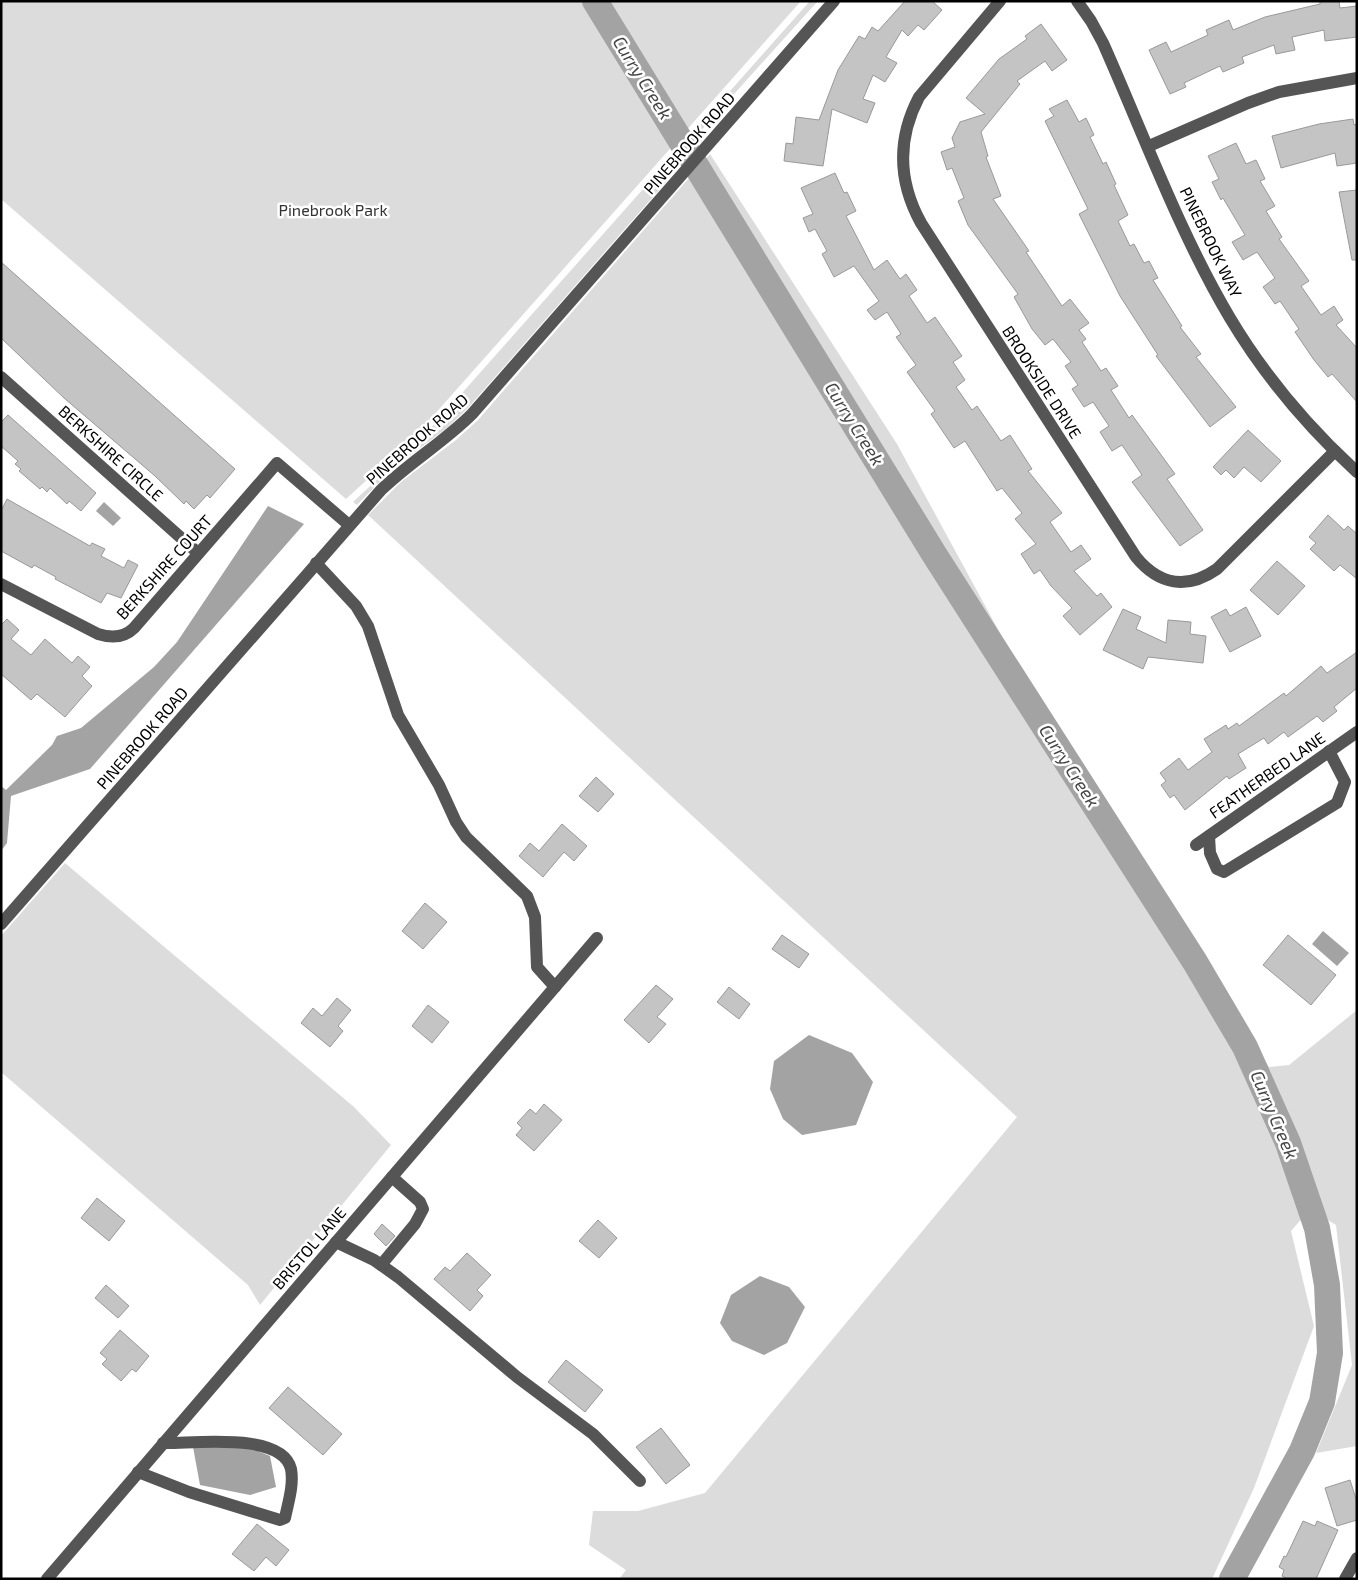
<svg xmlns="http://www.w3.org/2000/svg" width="1358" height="1580" viewBox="0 0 1358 1580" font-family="'Exo 2',sans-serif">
  <rect width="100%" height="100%" fill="#fff"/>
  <g fill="#dcdcdc">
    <path d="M1,1h800l-383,432 -72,66 -345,-300z"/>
    <path d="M810,1h8l-120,133 4,7 -235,268 -20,19 -56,42 -34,35 -4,-3 70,-65z"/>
    <path d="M710,154l187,290 152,279 220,344 20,-2 68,-55v436l-41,7 36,-88 -16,-140 -26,-16 -19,22 23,95 -60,162 -42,91h-593l7,-9 -37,-25 4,-34h45l67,-18 312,-376 -649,-602 33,-33 55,-42 22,-20z"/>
    <path d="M65,863l289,244 37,38 -131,160 -12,-20 -247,-213v-136z"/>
  </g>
  <g fill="#a3a3a3">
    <path d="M104,502l17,16 -8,8 -17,-15z"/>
    <path d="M268,506l36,18 -214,245 -79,27 -4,47 -6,8v-65l5,4 46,-45 5,-9 24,-8 73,-61 23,-25z"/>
    <path d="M1323,931l26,22 -12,13 -25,-22z"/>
    <path d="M809,1035l43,18 21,29 -17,43 -54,10 -19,-16 -13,-30 4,-28z"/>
    <path d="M760,1276l29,11 16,20 -18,36 -23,12 -32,-14 -12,-18 11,-28z"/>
    <path d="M241,1444l29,12 6,31 -26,8 -50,-10 -7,-38z"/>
  </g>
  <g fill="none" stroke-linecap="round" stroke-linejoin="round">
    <path stroke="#a3a3a3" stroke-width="26" d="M595,1l339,553 261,408 50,85 43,96 29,85 10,57 3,68 -8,49 -20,49 -70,128"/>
  </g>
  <g fill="#c4c4c4" stroke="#999">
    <path d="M905,1h27l10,9 -18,20 -6,-5 -10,11 -6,-6 -16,27 11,6 -12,19 -12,-7 -10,24 12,4 -8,20 -35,-14 -9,57 -39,-5 2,-18 7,1 3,-27 23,3 19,-50 21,-34 6,3 7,-12 6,4z"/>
    <path d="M1320,1h19l1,7 17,-2v31l-32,4 -1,-11 -32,7 3,13 -19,4 -2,-9 -32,12 2,6 -21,9 -3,-6 -36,17 2,4 -16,7 -21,-44 17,-8 5,10 37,-17 -2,-5 23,-10 4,10 32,-13 55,-13z"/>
    <path d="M1041,24l26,36 -15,11 -7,-10 -28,20 3,3 -39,48 7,24 -2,1 15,39 -8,3 36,52 -3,1 36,54 8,-7 19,24 -10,7 7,9 -4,3 19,29 5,-3 12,18 -7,4 18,28 3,-3 43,59 -8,5 36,51 -23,16 -48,-64 10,-7 -20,-30 -10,6 -12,-19 9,-6 -16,-24 -9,5 -12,-18 6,-4 -13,-19 6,-4 -18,-23 -8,6 -13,-16 -18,-32 4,-3 -50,-69 -10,-24 6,-3 -12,-30 -5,2 -6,-18 14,-5 -3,-9 8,-16 25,-8 -19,-16 33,-39 28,-20 -2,-3z"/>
    <path d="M1067,100l12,22 7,-4 8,17 -4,2 13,27 3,-2 10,22 -2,1 14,30 -10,6 12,25 4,-2 10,19 5,-2 9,17 -5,2 29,46 -2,1 21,27 -5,3 40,50 -26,20 -54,-71 2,-1 -38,-59 -41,-82 9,-5 -43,-88 9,-5 -5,-7z"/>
    <path d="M1353,119l1,6 3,-1v39l-20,3 -2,-13 -54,15 -9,-32 47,-12z"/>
    <path d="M1236,143l10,21 10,-4 9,19 -5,2 15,25 -9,5 16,26 -3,2 30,42 -8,5 20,29 13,-9 9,14 -7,5 21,23v54l-25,-28 -4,3 -14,-17 -19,-28 4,-3 -19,-28 -5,3 -12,-17 12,-9 -18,-26 -14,8 -11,-18 13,-7 -22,-37 -2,2 -9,-18 7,-3 -11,-23z"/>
    <path d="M835,173l9,20 3,-1 9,19 -10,5 28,54 13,-10 13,19 6,-5 11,16 -8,6 18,27 8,-6 27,39 -9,6 12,18 -9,7 16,23 5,-4 24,35 9,-6 22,34 -4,2 34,42 -12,9 21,30 10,-7 10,14 -17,12 23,25 4,-3 11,14 -32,28 -17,-19 9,-8 -21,-22 -11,-16 -6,4 -13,-20 15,-10 -21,-25 7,-6 -20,-25 -5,3 -32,-50 -11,7 -23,-34 4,-3 -28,-39 9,-7 -20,-28 5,-3 -14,-22 -12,8 -8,-10 12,-9 -25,-35 -20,11 -12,-23 5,-3 -12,-22 -6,3 -6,-14 10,-4 -12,-26z"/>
    <path d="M1357,190v70h-5l-13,-68z"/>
    <path d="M1,262l234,207 -25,29 -3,-3 -13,14 -8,-8 -2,3 -29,-28 -91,-78 -63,-60z"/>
    <path d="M8,415l88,78 -15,18 -12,-10 -2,3 -17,-16 -3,4 -5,-5 -2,2 -21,-18 2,-2 -6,-5 3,-3 -17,-15v-24z"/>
    <path d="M1248,430l33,31 -20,21 -17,-15 -10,11 -8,-8 -5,5 -8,-8z"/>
    <path d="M7,499l83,47 2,-3 13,6 -4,7 23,12 4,-8 10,5 -17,33 -14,-5 -6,10 -46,-24 1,-2 -22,-12 -2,3 -31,-17v-40z"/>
    <path d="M1328,515l16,15 4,-4 9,8v45l-17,-14 -6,6 -24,-22 6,-6 -7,-6z"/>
    <path d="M1277,561l28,25 -27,29 -28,-25z"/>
    <path d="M1246,607l15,29 -31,16 -19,-35 15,-8 4,7z"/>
    <path d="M1123,609l18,8 -5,12 30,14 2,-23 23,2 -1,12 16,2 -3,27 -55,-6 -5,12 -40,-19z"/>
    <path d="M7,619l12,11 -8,9 20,16 14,-16 27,24 6,-7 12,11 -8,9 10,10 -27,31 -28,-23 -6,6 -30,-26v-49z"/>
    <path d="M1357,652v36l-23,19 3,4 -14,11 -6,-6 -29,21 -4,-5 -16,12 -4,-6 -26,16 8,14 -17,11 -2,-3 -42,34 -11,-15 -4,3 -9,-13 5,-4 -6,-8 19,-15 9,12 24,-18 -8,-13 22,-14 2,4 9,-6 2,3 45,-33 2,3 35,-30 6,7z"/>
    <path d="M596,777l18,17 -16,18 -19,-16z"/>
    <path d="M562,824l25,22 -13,15 -10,-9 -21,25 -24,-21 11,-13 9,8z"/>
    <path d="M425,903l22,19 -24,27 -21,-18z"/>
    <path d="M782,935l27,19 -10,14 -27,-19z"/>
    <path d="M1288,935l48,40 -25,30 -48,-40z"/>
    <path d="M656,985l17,14 -16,18 9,7 -17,19 -25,-23z"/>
    <path d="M729,987l21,17 -11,15 -22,-17z"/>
    <path d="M337,998l14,12 -13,16 5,5 -13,16 -29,-24 12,-15 9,8z"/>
    <path d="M428,1005l21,17 -17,21 -20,-17z"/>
    <path d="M544,1104l18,16 -28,31 -18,-16 6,-7 -5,-5 13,-14 6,5z"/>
    <path d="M97,1198l28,23 -16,20 -28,-23z"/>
    <path d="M598,1220l19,18 -18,20 -20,-17z"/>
    <path d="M382,1224l13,12 -9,10 -12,-12z"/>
    <path d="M467,1253l24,22 -14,15 6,6 -13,15 -36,-32 11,-12 5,4z"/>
    <path d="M106,1285l23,21 -11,12 -23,-20z"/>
    <path d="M120,1330l29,26 -13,16 -4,-3 -11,12 -19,-17 5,-5 -7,-6z"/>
    <path d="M566,1360l37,30 -18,22 -37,-30z"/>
    <path d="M288,1387l54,47 -19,21 -54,-47z"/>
    <path d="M661,1428l29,37 -24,19 -30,-37z"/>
    <path d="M1350,1480l7,22v18l-20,6 -12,-38z"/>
    <path d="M1303,1521l12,5 2,-5 21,9 -22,49h-28l-6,-3 2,-6 -5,-3 5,-11 2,1z"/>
    <path d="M257,1524l32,26 -13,16 -10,-9 -12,14 -22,-17z"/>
  </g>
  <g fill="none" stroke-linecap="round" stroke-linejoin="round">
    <g stroke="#555" stroke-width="12">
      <path d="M1000,1l-81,96c-22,42 -21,84 2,126l215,334c23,28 51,33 81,12l118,-118"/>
      <path d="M1077,1l14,20 12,22c40,90 77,191 127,275 34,57 78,109 127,154"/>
      <path d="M1149,146l99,-43 31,-11 78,-14"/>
      <path d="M1,377l197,176"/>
      <path d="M316,563l40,43 12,20 30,89 41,70 17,37 10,15 61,59 8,21 2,50 18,20"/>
      <path d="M1,584l97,50c13,4 26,4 36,-6l143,-165 72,62"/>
      <path d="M1209,836l1,17 7,16 7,3 113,-69 8,-21 -16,-31"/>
      <path d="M1196,845l161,-113"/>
      <path d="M1,924l380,-434c29,-28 63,-48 91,-76l362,-413"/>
      <path d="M336,1242l38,18 24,17 119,100 76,57 47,47"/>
      <path d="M381,1265l34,-41 8,-15 -3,-7 -28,-25"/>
      <path d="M138,1472l51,20 91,28 5,-2c3,-15 9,-33 6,-49 -9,-38 -99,-25 -128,-26"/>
      <path d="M47,1579l550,-641"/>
      <path d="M1345,1579l12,-21"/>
    </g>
  </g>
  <g text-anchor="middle" stroke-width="5" stroke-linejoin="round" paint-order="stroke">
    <g font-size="16" fill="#000" stroke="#fff">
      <text transform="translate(689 143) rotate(-49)" y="6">PINEBROOK ROAD</text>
      <text transform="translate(1211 242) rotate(64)" y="6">PINEBROOK WAY</text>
      <text transform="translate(1042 382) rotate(57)" y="6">BROOKSIDE DRIVE</text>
      <text transform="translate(417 439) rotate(-41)" y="6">PINEBROOK ROAD</text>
      <text transform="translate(111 453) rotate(42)" y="6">BERKSHIRE CIRCLE</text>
      <text transform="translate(164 567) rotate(-48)" y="6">BERKSHIRE COURT</text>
      <text transform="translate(142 738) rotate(-49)" y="6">PINEBROOK ROAD</text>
      <text transform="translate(1267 775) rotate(-35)" y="6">FEATHERBED LANE</text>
      <text transform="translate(309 1248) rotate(-49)" y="6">BRISTOL LANE</text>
    </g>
    <g font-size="16" fill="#333" stroke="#fff">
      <text x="333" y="216">Pinebrook Park</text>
    </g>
    <g font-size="18" font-style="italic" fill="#444" stroke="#fff">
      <text transform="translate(642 78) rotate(58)" y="6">Curry Creek</text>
      <text transform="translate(854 424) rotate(58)" y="6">Curry Creek</text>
      <text transform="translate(1069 766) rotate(57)" y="6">Curry Creek</text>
      <text transform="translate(1274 1115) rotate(67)" y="6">Curry Creek</text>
    </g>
  </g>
  <rect width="1358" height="1580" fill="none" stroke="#000000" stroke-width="5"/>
</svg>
